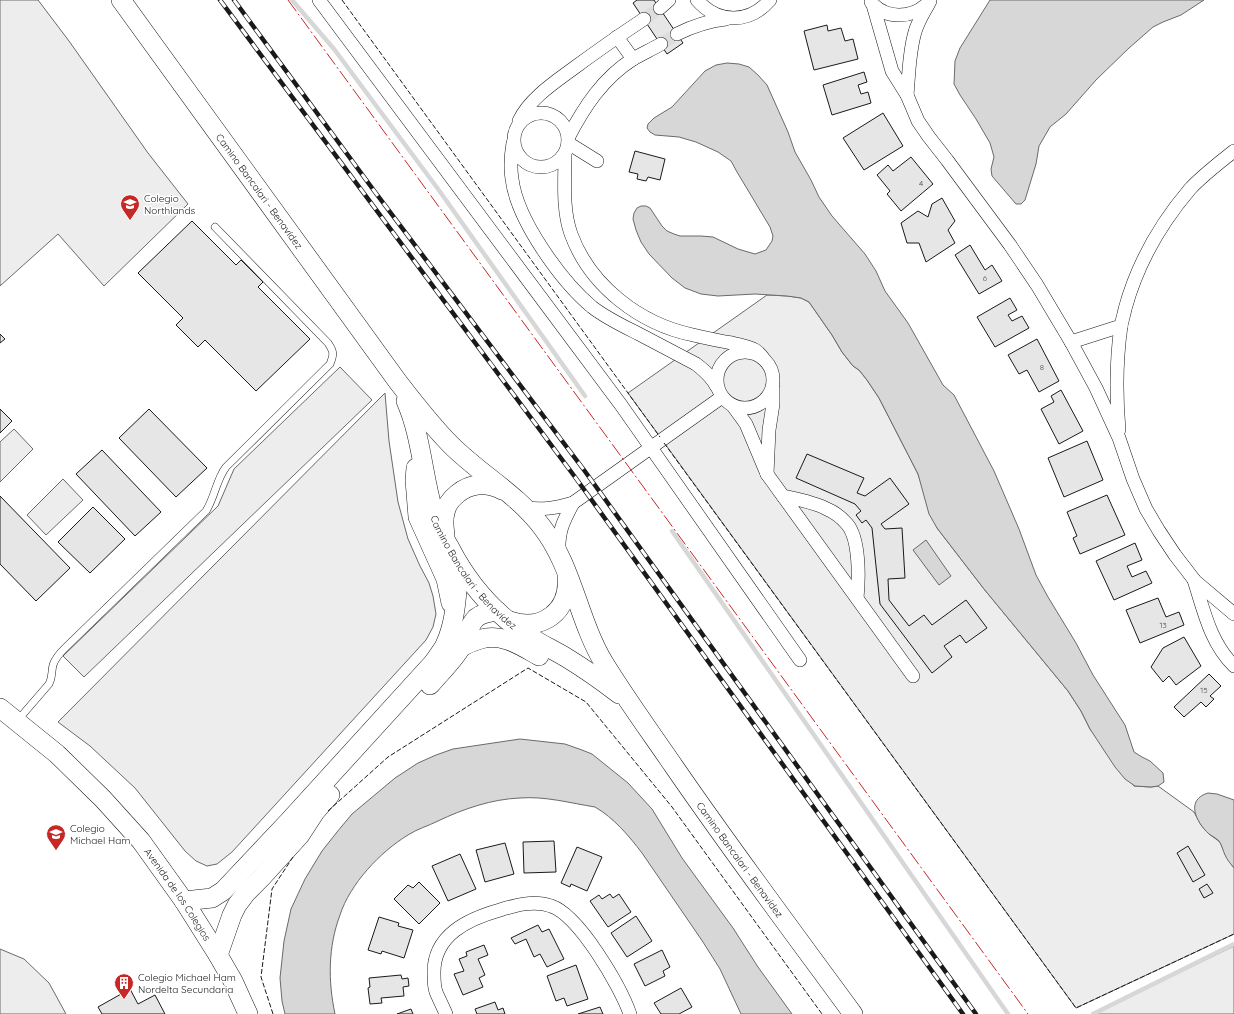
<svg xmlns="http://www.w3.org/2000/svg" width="1234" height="1014" viewBox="0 0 1234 1014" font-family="Quicksand,sans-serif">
  <rect width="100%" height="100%" fill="#fff"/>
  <g fill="#ededed" stroke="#6a6a6a">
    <path d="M0,0h38l31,41 79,112 40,51 -84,82 -46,-52 -58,52z"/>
    <path d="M767,295l21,1 13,2 8,4 23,33 10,17 11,14 6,4 8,10 12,18 39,76 19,54 47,61 84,102 13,20 9,18 44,57 17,1 7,-1 36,26 7,13 8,9 11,8 6,14 8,12v66l-158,74 -448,-615z"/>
    <path d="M340,367l32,33 -288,277 -21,-21 155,-150 16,-37z"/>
    <path d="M385,393l4,48 9,61 10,37 12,27 9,17 4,13 3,18 -3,13 -7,13 -194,212 -15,12 -10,2 -11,-5 -11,-10 -50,-63 -45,-42 -32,-24z"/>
    <path d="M14,429l19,20 -33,33v-40z"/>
    <path d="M63,479l20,21 -37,35 -19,-20z"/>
    <path d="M1234,946v68h-140z"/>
    <path d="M0,949l24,10 25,24 17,31h-66z"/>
  </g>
  <g fill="#d7d7d7" stroke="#6a6a6a">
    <path d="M990,0h214l-23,15 -18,7 -10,5 -24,21 -33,32 -30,34 -16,13 -11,19 -3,18 -11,36 -4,4h-5l-24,-28 -1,-7 3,-12 -4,-14 -14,-24 -16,-24 -6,-11 1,-23 5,-13z"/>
    <path d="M727,63l12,1 10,3 9,8 9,10 21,47 7,20 16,28 8,17 13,19 33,38 11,17 9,20 23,32 35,62 11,10 40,76 25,58 17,46 12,22 28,46 17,32 32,50 9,27 8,5 8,4 13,12 1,9 -6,4 -7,1 -16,-1 -10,-7 -10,-12 -25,-38 -9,-18 -13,-20 -84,-102 -47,-61 -8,-14 -11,-40 -39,-76 -12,-18 -8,-10 -6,-4 -11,-14 -10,-17 -23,-33 -8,-4 -14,-2 -32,-2 -37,2 -17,-2 -16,-6 -13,-10 -23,-24 -8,-12 -5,-12 -3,-11 1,-6 3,-5 4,-2h5l4,2 12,18 5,5 7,3 6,2h21l12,1 25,12 17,5 11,-4 6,-9 1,-5 -3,-9 -33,-55 -6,-11 -13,-9 -22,-10 -17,-5 -24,-2 -5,-3 -3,-4 1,-4 6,-6 18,-11 33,-36 11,-6z"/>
    <path d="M926,540l25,36 -12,9 -26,-35z"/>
    <path d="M520,739l45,5 17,6 10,4 36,29 24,26 30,49 51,70 25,39 34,47h-51l-21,-45 -17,-27 -61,-89c-13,-17 -28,-35 -47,-46 -25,-4 -50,-11 -75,-9 -28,1 -57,11 -82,23 -10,5 -21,8 -30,14 -28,17 -58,49 -68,80 -12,32 -12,66 -5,99h-50l-3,-13 -2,-23 4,-37 7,-32 14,-30 17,-28 15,-19 15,-18 43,-36 23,-15 18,-8 17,-6z"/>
    <path d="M1208,793l9,1 17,6v68c-3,-4 -7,-8 -9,-13 -2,-4 -3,-10 -6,-14 -3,-3 -7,-5 -10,-7 -13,-12 -24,-34 -1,-41z"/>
  </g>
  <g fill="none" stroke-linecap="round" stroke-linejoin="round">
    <g stroke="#d7d7d7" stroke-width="4.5">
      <path d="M292,0l42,49 104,140 147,207"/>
      <path d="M672,531l336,483"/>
      <path d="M1093,1014l141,-70"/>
    </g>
  </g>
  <g fill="#e6e6e6" stroke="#1a1a1a">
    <path d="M637,0h17l29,43 -16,11 -34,-51z"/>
    <path d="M827,25l1,6 13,-3 4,13 8,-2 5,20 -44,11 -10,-39z"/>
    <path d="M864,72l3,10 -9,3 3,9 7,-2 3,11 -39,12 -9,-30z"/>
    <path d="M883,113l20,33 -39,24 -21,-32z"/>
    <path d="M635,151l30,8 -5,21 -12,-3 -2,4 -9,-2 1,-5 -9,-2z"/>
    <path d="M911,157l22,27 -32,27 -14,-17 3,-3 -13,-16 11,-10 5,6z"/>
    <path d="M942,198l13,23 -7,9 7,13 -29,19 -7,-19h-12l-6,-20 17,-12 10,6 4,-13z"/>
    <path d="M192,221l44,44 5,-5 22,22 -5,5 52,52 -54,52 -51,-51 -7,7 -22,-22 7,-7 -45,-45z"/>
    <path d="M970,245l15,25 7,-5 10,16 -23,13 -24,-39z"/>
    <path d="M1010,298l7,12 -9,5 4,6 10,-5 7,12 -34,19 -18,-30z"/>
    <path d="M0,334l5,5 -5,4z"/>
    <path d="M1037,339l22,42 -20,11 -12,-22 -8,4 -11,-19z"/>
    <path d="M1061,390l22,41 -24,13 -18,-35 13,-7 -3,-6z"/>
    <path d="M0,409l12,12 -12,12z"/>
    <path d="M149,409l58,59 -31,29 -57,-59z"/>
    <path d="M1087,441l16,39 -39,17 -16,-39z"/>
    <path d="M102,450l59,62 -26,24 -59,-62z"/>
    <path d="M807,454l57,24 -7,15 8,3 25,-18 19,26 -28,20 4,5 17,-1 3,50 -17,1 1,21 20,26 15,-11 8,10 34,-25 21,28 -21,15 -6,-8 -16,11 8,11 -20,16 -52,-69 -8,-76 -6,-8 -4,3 -6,-8 5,-4 -6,-7 -59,-26z"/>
    <path d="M1107,495l18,40 -45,19 -7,-16 4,-2 -10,-24z"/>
    <path d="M0,496l70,72 -34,33 -36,-37z"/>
    <path d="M93,507l32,32 -35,34 -32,-31z"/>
    <path d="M1135,543l7,17 -15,6 5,11 14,-6 6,12 -38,17 -18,-39z"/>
    <path d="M1158,598l8,19 13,-5 5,13 -44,18 -14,-33z"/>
    <path d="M1184,637l17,29 -25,19 -7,-9 -6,6 -12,-15 12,-19z"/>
    <path d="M1209,674l12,12 -11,10 4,3 -8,8 -5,-5 -17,15 -10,-10z"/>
    <path d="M554,841l2,31 -32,1 -1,-31z"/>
    <path d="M505,843l9,31 -29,8 -9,-32z"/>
    <path d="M1188,846l17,29 -12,7 -16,-29z"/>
    <path d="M577,847l25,10 -15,34 -16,-7 -1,3 -9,-4z"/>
    <path d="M460,854l16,35 -28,12 -16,-35z"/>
    <path d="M419,882l21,21 -21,21 -25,-25 14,-14 5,3z"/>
    <path d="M1207,884l6,9 -9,5 -5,-9z"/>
    <path d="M610,894l3,4 6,-4 12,18 -23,15 -18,-26 9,-6 3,4z"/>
    <path d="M636,916l16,25 -25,16 -16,-24z"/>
    <path d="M379,917l20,6 -1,3 15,4 -9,28 -22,-7 -1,3 -13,-4z"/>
    <path d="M538,925l4,7 7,-3 15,30 -17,8 -7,-13 -6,3 -8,-18 -11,5 -4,-6z"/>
    <path d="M484,945l4,10 -10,4 7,16 -6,3 4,9 -20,8 -9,-21 10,-3 -5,-12 8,-3 -1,-4z"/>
    <path d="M662,950l8,17 -7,4 2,5 -20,10 -11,-22z"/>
    <path d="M576,965l12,34 -21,7 -3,-8 -8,3 -9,-25z"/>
    <path d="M401,975l1,4 6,-1 1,8 -6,1 1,9 -23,2 1,5 -12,1 -2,-16 2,-1 -1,-9z"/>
    <path d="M681,988l11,19 -13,7h-18l-7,-11z"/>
    <path d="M130,989l8,15 17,-9 10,19h-63l-4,-7z"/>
    <path d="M495,1002l3,8 5,-2 2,6h-28l-2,-5z"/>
    <path d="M600,1007l3,7h-25z"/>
    <path d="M411,1009l2,5h-16z"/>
  </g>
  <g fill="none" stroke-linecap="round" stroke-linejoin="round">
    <g stroke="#ddd" stroke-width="13" stroke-dasharray="13 6" stroke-linecap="butt">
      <path d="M644,19l16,-11"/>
      <path d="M661,44l16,-10"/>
    </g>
    <g stroke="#1a1a1a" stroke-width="8">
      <path id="lane" d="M17,721l32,-37c4,-8 2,-11 4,-19 2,-6 6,-11 11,-16l142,-138c9,-14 10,-31 20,-44l104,-103c4,-10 4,-12 -2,-21l-113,-116"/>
    </g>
    <g stroke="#1a1a1a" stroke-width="14">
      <g id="street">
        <path d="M319,0l302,405 179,255"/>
        <path d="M697,0c21,24 52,24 73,0"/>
        <path d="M871,2c14,17 40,17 56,2"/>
        <path d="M873,5l19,66 15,24c2,-21 2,-43 8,-63 3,-11 10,-21 15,-31"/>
        <path d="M660,8l9,-8"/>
        <path d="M677,34c16,-8 31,-13 49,-15"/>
        <path d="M617,37l16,22"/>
        <path d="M907,95l11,26 11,16 18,23 63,85 27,40 34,57 25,46 23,50 14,41 13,30 13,22 16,24 20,26 39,33"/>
        <circle cx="541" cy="140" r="27"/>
        <path d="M519,121c10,-22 36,-39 55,-53 23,-17 46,-33 70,-49"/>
        <path d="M568,138c16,-31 35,-60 65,-79 9,-5 19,-10 28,-15"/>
        <path d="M513,143c-2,12 -3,24 -1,36 5,41 49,102 80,128 14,11 31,19 47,27 19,10 38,20 57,30 9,7 16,13 21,23"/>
        <path d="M568,143l29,18"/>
        <path d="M565,153c0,26 -3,56 6,81 19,52 69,90 122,101 13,3 26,6 39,8 7,2 16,3 23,7 3,2 6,5 8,8"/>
        <path d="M1071,342l50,-16"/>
        <circle cx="745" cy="380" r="28"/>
        <path d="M733,406l13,18 21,50 2,-44 4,-26v-15"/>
        <path d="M1119,430c-3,-34 -3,-69 2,-104 1,-6 3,-11 4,-17 12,-44 36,-86 65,-120 13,-14 29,-26 44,-38"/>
        <path d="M767,474l146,202"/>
        <path d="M783,496c14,3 31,6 44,13 7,3 15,9 20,15 13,15 12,55 10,74"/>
        <path d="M526,508c18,2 30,0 47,-5l149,-106"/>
        <path d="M559,553c-1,-22 4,-31 14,-50"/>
        <path d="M1194,580c10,31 16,62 40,86"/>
        <path d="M446,1014c-3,-7 -7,-15 -10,-22 -2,-6 -2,-12 -2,-18 -1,-39 34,-55 66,-64 16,-5 34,-10 51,-4 28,9 69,80 79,108"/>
      </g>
    </g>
    <g stroke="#1a1a1a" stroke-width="20">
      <g id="secondary">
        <path id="s1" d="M121,0l277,382c17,22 34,44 53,63 29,29 66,49 91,82 31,40 36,93 62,136 22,36 47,70 71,105 57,83 118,164 178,246"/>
        <path id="s2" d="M406,401c17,39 17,83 31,123 4,8 8,16 13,24 18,35 44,65 77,87 13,9 27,15 40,23 18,11 35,23 52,36"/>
        <path d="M416,468l-1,12 3,37 28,62 5,24"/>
        <path d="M445,535c-1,-7 -2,-15 0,-22 2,-14 19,-27 33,-28 9,-1 16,1 24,5"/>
        <path d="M510,621c32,11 60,-10 57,-44"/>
        <path d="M461,647c6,-3 13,-6 20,-8 22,-6 40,7 58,17"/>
        <path d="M430,685c10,-12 22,-23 30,-36 6,-10 8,-23 16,-31 6,-5 14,-6 21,-7"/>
        <path id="s3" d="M0,708l57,46 46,45 38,42 43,60 34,54 15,26 15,33"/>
        <path d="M184,901l28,-3 11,-7 66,-70 144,-158c4,-6 9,-12 12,-18 11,-23 12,-54 14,-79"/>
        <path d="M218,955l14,-40 5,-10 9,-12 15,-15 39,-43 15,-23 15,-17"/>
      </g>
    </g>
    <use href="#lane" stroke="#fff" stroke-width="7"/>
    <use href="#street" stroke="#fff" stroke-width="13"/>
    <use href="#secondary" stroke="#fff" stroke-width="19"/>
    <g stroke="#1a1a1a" stroke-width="4.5">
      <g id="rail">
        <path d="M220,0l355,477 388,537"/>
        <path d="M234,0l141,192 209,278 392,544"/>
      </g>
    </g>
    <use href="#rail" stroke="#fff" stroke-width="3" stroke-dasharray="9" stroke-linecap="butt"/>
    <g stroke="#1a1a1a" stroke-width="1" stroke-dasharray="5 2" stroke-linecap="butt">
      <path d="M342,0l318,437"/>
      <path d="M664,443l412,565 158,-74"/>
      <path d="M328,811l60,-54 140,-89 58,34 86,105 150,207"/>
      <path d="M273,1014l-12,-37 11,-88 21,-32"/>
    </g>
    <path stroke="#c62828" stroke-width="1" stroke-dasharray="14 3 2 3" stroke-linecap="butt" d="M288,0l740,1014"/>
  </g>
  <defs>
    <g id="school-pin" transform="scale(1)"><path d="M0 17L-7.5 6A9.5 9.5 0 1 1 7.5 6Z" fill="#c62828" stroke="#fff"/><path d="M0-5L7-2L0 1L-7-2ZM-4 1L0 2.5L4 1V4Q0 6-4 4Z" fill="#fff"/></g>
    <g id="building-pin" transform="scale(1)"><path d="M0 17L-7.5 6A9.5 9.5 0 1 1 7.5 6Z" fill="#c62828" stroke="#fff"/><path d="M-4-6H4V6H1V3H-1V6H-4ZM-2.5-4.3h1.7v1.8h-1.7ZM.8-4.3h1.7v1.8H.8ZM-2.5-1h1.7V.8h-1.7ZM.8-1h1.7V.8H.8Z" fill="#fff"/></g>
  </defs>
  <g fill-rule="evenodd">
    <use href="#school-pin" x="130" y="204"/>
    <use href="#school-pin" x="56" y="834"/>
    <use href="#building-pin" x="124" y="983"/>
  </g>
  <g text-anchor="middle" stroke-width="3" stroke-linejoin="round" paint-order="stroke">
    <g font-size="8" fill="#4d4d4d">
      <text x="921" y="186">4</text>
      <text x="985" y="281">6</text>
      <text x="1042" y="370">8</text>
      <text x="1163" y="628">13</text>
      <text x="1204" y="693">15</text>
    </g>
    <g font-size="10" fill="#1a1a1a" stroke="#fff">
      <text dy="4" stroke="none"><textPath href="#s1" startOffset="236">Camino Bancalari - Benavídez</textPath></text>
      <text dy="4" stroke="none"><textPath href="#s2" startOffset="188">Camino Bancalari - Benavídez</textPath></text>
      <text dy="4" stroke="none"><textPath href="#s1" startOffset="1066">Camino Bancalari - Benavídez</textPath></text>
      <text dy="4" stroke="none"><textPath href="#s3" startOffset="259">Avenida de los Colegios</textPath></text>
    </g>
    <g font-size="10" fill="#1a1a1a" stroke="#fff" text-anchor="start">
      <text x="144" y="202">Colegio<tspan x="144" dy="12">Northlands</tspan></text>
      <text x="70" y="832">Colegio<tspan x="70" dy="12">Michael Ham</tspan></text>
      <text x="138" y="981">Colegio Michael Ham<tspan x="138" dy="12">Nordelta Secundaria</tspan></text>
    </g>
  </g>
</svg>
